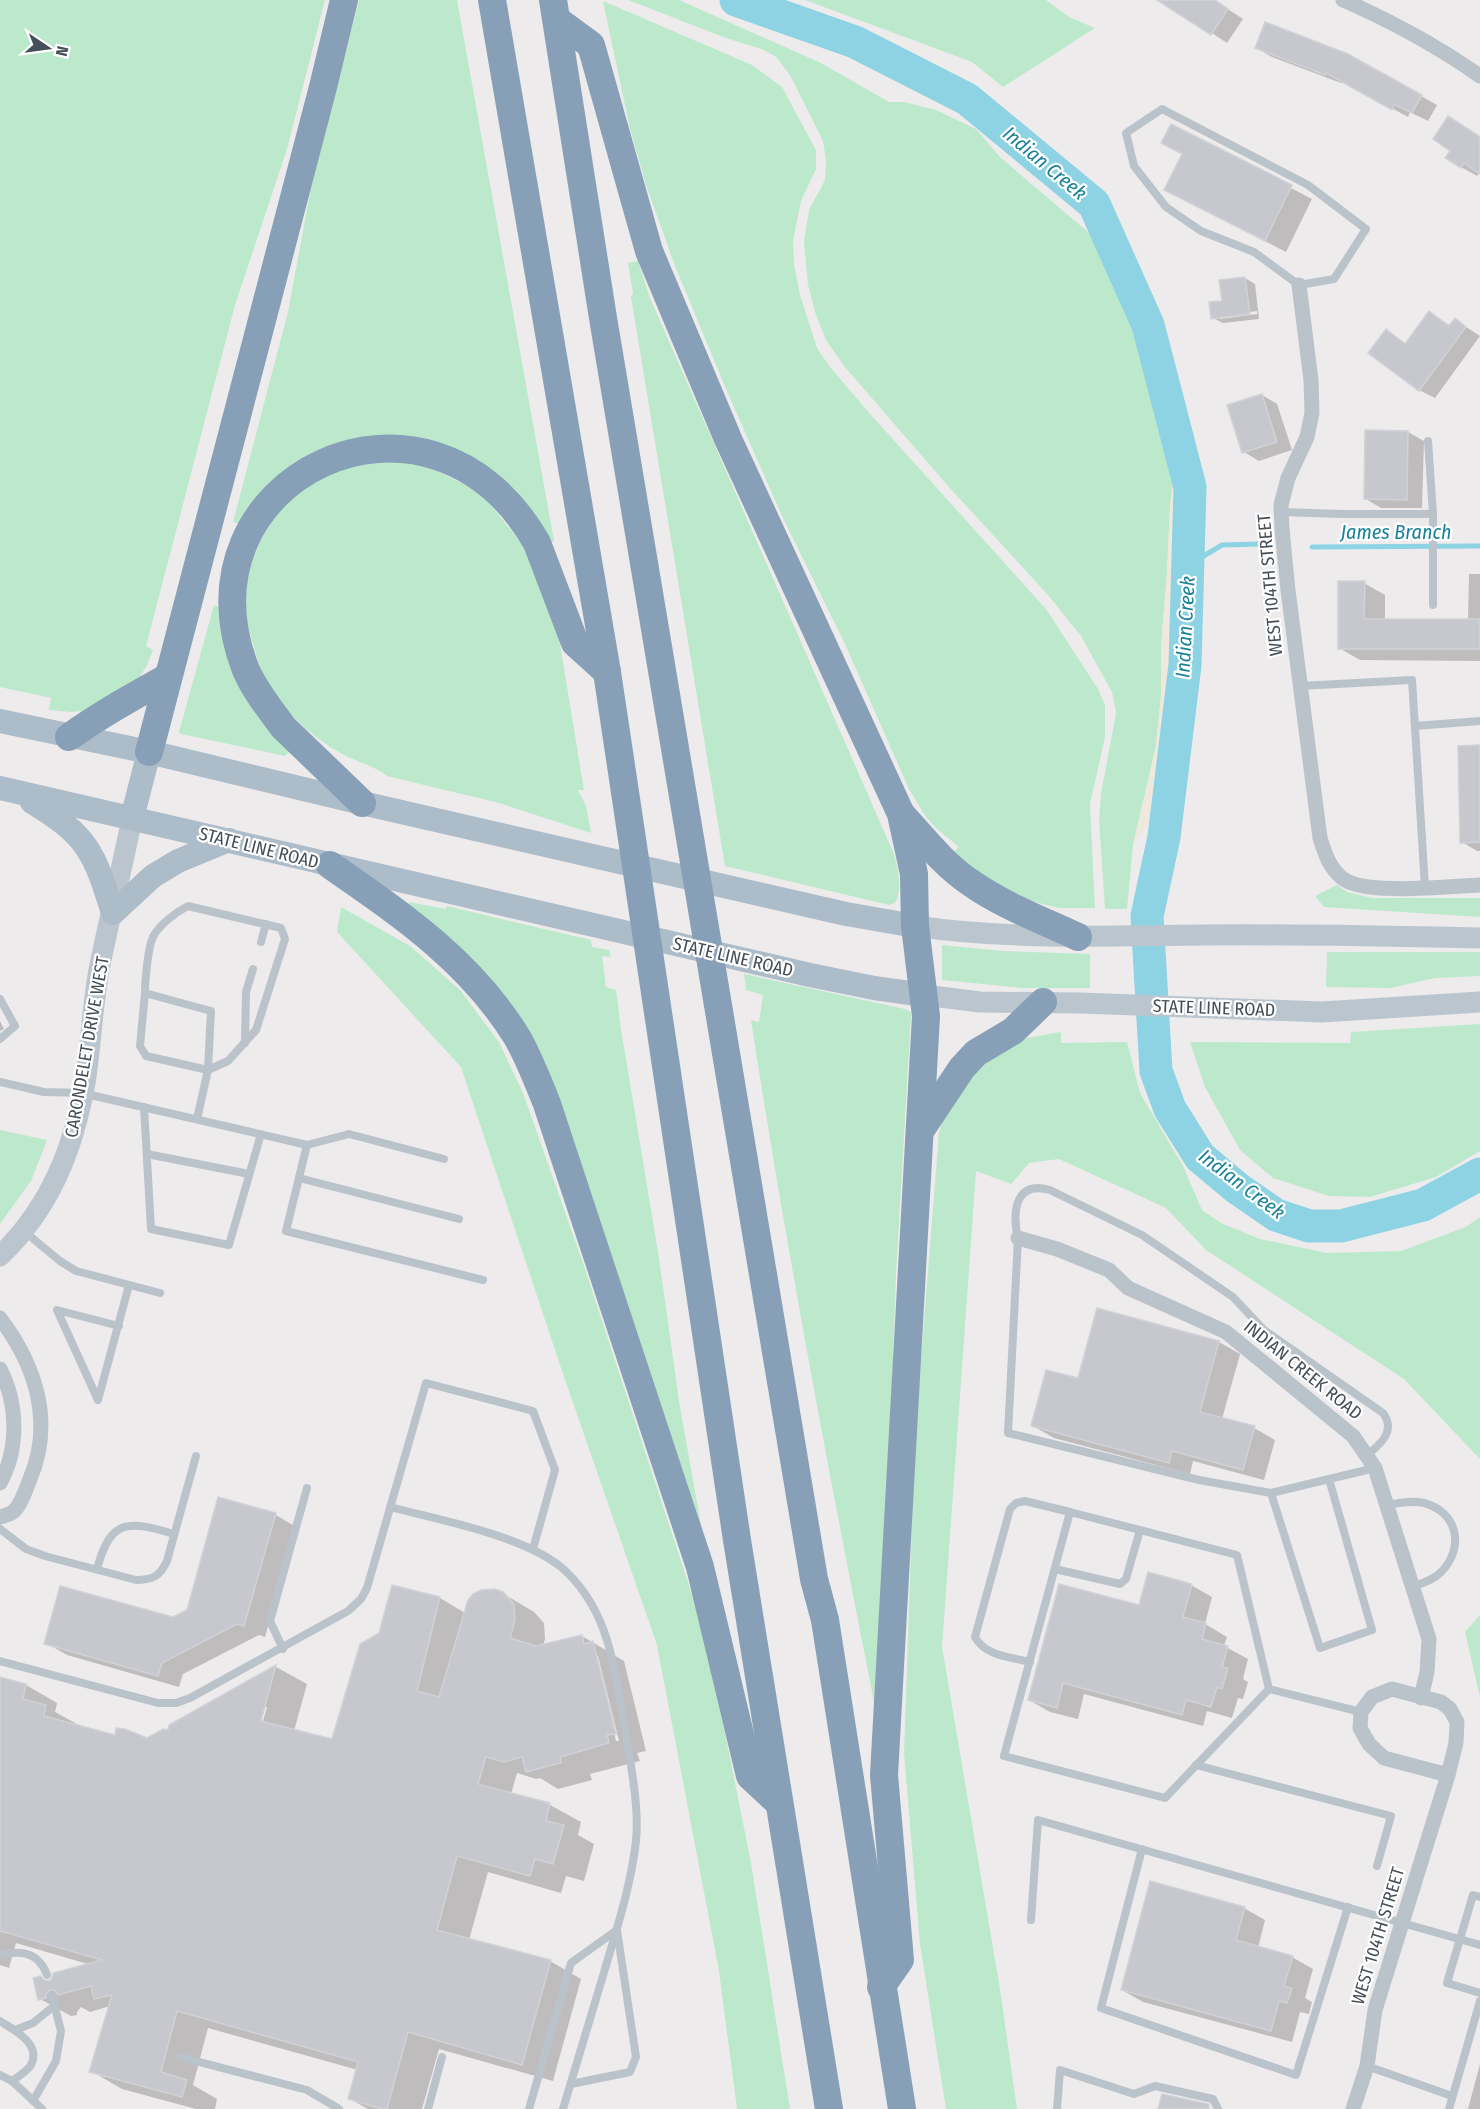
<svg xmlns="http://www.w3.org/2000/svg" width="1480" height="2109" viewBox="0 0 1480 2109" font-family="'Fira Sans Condensed',sans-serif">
  <rect width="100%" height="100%" fill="#eeebec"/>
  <g fill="#bce9cc">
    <path d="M0,0h325l-38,149 -52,156 -89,341 7,4 -6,15 -9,15 -47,30 -20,2 -22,-2 2,-12 -51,-11z"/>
    <path d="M359,0h98l97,541 -5,3 -21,-29 -143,-76 -144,85 -8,-2 55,-210 23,-124z"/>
    <path d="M628,0h51l142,63 68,39h15l32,8 40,19 24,28 89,76 16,28 57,141 14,60 -6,44 -3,67 -6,74v49l-5,50 -23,99 -6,64h-22l-6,-90 2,-25 15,-81 -4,-21 -31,-56 -33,-41 -100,-109 -104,-120 -18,-26 -10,-25 -8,-30 -4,-43 5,-32 16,-30 1,-19 -3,-20 -33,-66 -14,-18 -12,-7 -38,-12z"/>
    <path d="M805,0h241l23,17 26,11 -92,59 -31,-25z"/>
    <path d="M603,1l149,64 30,22 34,63v19l-15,32 -8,39 1,25 6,30 17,53 13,19 41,48 175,194 52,80 7,16v32l-15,67 5,104h-36l-52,-13 -54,-42 6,-6 -22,-18 -11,-12 -17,-28 -64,-145 -63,-128 -56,-127 -51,-123 -29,-81 -16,-56z"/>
    <path d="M638,261l12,37 244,556c4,16 9,34 1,49l-6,2 -164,-39 -94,-569 2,-3 -5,-31z"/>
    <path d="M392,461l37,6 41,20 20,17 36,45 33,89 25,152h-6l8,16 5,27 -92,-30 -112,-27c-13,-10 -26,-13 -41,-20 -27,-14 -50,-34 -69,-58 -13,-16 -18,-34 -24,-54 -2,-8 -6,-17 -7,-26 -8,-42 20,-99 52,-126 10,-8 25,-15 36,-20 14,-8 42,-8 58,-11z"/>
    <path d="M214,605l9,4 69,140 -7,7 -104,-22 -2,-2z"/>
    <path d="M1337,885l10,7 25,6h108v19l-156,-10 -9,-11z"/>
    <path d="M409,902l37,7 1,-3 144,34 1,7 17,3 2,7 -9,-1 4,31 10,3 5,39 38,229 20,143 22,124 -85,-254 -55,-155 -153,-208z"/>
    <path d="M341,907l69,39 50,44 39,52 24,51 61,173 122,371 45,226 39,246h-53l-18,-138 -62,-326 -95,-274 -101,-304 -124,-135z"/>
    <path d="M942,945l61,6 87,3v34h-68l-80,-8z"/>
    <path d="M1327,952h153v24l-45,2 -45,10 -64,-1z"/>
    <path d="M744,974l161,35 6,3v4l-15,257 -6,175 -13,269c-46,-232 -90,-464 -126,-697l8,2 4,-27 -17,-5z"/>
    <path d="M1480,1024v127l-44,26 -66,20 -41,-1 -56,-18 -33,-28 -35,-63 -15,-45 160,1 1,-11z"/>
    <path d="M1061,1032v11l66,-1 13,51 43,73 19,44 19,13 39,16 67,14 74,-2 65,-24 14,-10v242l-76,-80 -198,-129 -40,-42 -107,-49 -30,4 -18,21 -35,-13 -34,476 58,342 17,120h-71l-26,-165 -16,-191 11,-317 24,-304 10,-31 33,-41 44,-22z"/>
    <path d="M0,1130l47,10 -16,41 -31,43z"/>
    <path d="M1480,1615v82l-15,-65z"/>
  </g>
  <path fill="#efe9dd" d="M1176,462l8,30 1,25 -3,102 -5,64 -8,77 -13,51 -23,34 23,-99 5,-50v-49l6,-74 3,-67z"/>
  <g fill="#0003" fill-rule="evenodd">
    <path d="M1162,0h52l29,19 -16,24z"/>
    <path d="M1256,48l165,48 16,9 -9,16 -18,-9 -2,5 -66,-36 -1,2 -69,-26z"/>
    <path d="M1449,118l31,19v35l-3,4 -16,-9 -9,-16z"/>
    <path d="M1172,126l140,73 -26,53 -120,-62 18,-36z"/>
    <path d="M1245,278l10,6 4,35 -36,4 -10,-5 10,-16zM1257,311v3l-37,5v-3z"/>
    <path d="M1430,313l21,13 4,-6 25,16 -45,62 -16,-8 -32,-59 20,13z"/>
    <path d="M1262,395l15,9 15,46 -33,11 -15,-9z"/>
    <path d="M1367,432h41l16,9 -2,67h-41l-15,-9z"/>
    <path d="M1469,574h11v87l-120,-1 -21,-12 25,-65 21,12v25h83z"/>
    <path d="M1480,747v104h-3l-15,-9z"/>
    <path d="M0,1021l4,8 -4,2z"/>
    <path d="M1219,1342l21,12 -18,65 32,9 21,12 -11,40 -71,-19 -3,13 -136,-36 -21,-12 46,-46z"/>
    <path d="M220,1499l56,16 20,12 -31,110 -6,-2 -76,39 -4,13 -112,-32 -21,-12 128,-24 14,-8z"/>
    <path d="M1191,1585l21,12 -7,27 22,13 -3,9 24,13 -5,20 5,3 -5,17 -5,-1 -6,20 -25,-7 -4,15 -119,-32 -6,25 -28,-7 -21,-12 111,-93z"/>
    <path d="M502,1593l32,19 10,11 1,16 -2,7 39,-10 42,25 22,90 -9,2 3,8 -50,13 2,6 -34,9 -18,-11 -4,1 -19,-6 -6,21 39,11 31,17 -3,13 16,9 -10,37 -18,-5 -5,17 -73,-21 -19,68 81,21 31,18 -28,102 -114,-32 -17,60h-54l-18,-10 8,-29 -150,-42 -15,57 24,14 -2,10h-19l-74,-20 -31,-18 19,-65 -20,6 -9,-5 -4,5v3l-6,1 -31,-17 1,-21 7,4 43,-17 -75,-22 -7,25 -9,-3v-286l26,6 31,18 -2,9 22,12 -1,2 40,11 31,2 22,-7 2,-6 105,-59 31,17 -13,47 39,10 107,-143 25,15zM595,1656h3l21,85h-3zM264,1707h3l-6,21h-3z"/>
    <path d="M1244,1908l21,12 -7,28 34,9 21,12 -8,29 7,4 -3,12 -9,-2 -8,30 -149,-40 -21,-12z"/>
    <path d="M1480,2064v45h-12z"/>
  </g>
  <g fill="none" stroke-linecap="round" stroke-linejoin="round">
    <g stroke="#8dd3e3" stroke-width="5">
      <path d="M1312,547l168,-1"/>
      <path d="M1187,566l35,-21 38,-1"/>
    </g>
    <path stroke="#8dd3e3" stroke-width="33" d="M736,0l119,42 112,57 127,105 54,121 42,162 -5,178 -21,172 -17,79 9,155 14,38 30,48 37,31 39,27 33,11h32l82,-21 57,-31"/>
  </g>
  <g fill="#c7c8ce" stroke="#d0d2d7" stroke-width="1.5">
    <path d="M1157,0h58l13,9 -17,26z"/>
    <path d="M1265,22l83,32 74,41 -10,18 -18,-9 -2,6 -66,-37 -1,2 -70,-27z"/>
    <path d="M1448,116l32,21v37l-16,-11 -3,5 -16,-10 5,-7 -17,-12z"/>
    <path d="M1171,124l121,61 -27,56 -101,-51 18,-36 -21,-11z"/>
    <path d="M1245,277l5,37 -39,5 -2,-17 13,-1 -3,-21z"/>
    <path d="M1429,311l20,15 6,-8 11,9 -47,64 -51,-38 18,-24 19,15z"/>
    <path d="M1262,394l15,48 -35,11 -15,-48z"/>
    <path d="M1365,430l43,1 -1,69 -43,-1z"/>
    <path d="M1338,581h27l-1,38h116v30h-142z"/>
    <path d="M1480,745v97l-20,1 -2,-97z"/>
    <path d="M1097,1308l122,33 -19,71 55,14 -12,44 -71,-19 -3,12 -138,-37 15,-56 32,8z"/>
    <path d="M218,1497l58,16 -32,113 -7,-2 -75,39 -4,13 -114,-32 16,-58 113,31 14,-7z"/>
    <path d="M1148,1572l44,12 -9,33 23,6 -4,16 26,7 -6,21 6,1 -6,21 -5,-2 -6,20 -25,-7 -4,15 -119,-32 -6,25 -29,-8 31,-116 80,21z"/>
    <path d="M392,1585l48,12 -23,94 22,6 29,-97 5,-6 8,-4 14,-1 8,3 11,12 1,16 -5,18 26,8 46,-11 2,9 9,-3 23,93 -9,1 2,8 -49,14 1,6 -35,9 -4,-15 -18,5 -18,-5 -8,27 72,19 -4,18 18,4 -11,39 -18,-5 -5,17 -73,-20 -20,74 114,30 -29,105 -114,-33 -21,77h-5l-34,-10 10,-37 -181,-51 -16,61 26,8 -5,17 -93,-25 23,-77 -18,4 -3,-13 -33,9 -4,-5h-4l-4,4v4l-8,2 -5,-22 8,-2 3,4 5,1 3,-3 1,-5 49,-13 -102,-29v-254l26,7 -3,15 23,6 -2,11 71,19 1,-7 9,1 22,9 16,-9 5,1 1,-5 107,-60 -15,56 71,18 28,-95 19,-11z"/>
    <path d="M1150,1881l95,26 -9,33 57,16 -9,30 8,2 -5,15 -8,-2 -8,30 -150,-41z"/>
    <path d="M1162,2094l47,10v5h-51z"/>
  </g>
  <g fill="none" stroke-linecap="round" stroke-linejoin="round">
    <g stroke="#bbc3ca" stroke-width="8">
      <path d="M1162,109l146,76 58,44 -32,50 -35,6 -45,-33 -53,-21 -35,-24 -32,-41 -8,-33z"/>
      <path d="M1281,512l61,2h91l-5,-73"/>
      <path d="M1433,514v91"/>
      <path d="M1300,686l112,-6 13,207"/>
      <path d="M1415,726l65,-5"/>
      <path d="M261,942l5,-18"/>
      <path d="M145,993c0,-12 3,-46 8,-56 6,-12 23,-25 35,-31l93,22 4,11 -29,91 -28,31 -20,9 -62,-14 -6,-10 5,-53 66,18 -3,59 -11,49"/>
      <path d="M0,999l15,27 -15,13"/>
      <path d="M245,1043l1,-51 7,-23"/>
      <path d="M0,1082l44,10 38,1 225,52 -21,86 197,49"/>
      <path d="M144,1107l7,122 78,16 32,-111"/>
      <path d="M307,1145l42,-11 95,25"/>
      <path d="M147,1154l102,20"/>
      <path d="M299,1178l160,41"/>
      <path d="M25,1232l35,29 16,10 84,22"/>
      <path d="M119,1326l-62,-16 41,90 31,-115"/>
      <path d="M1367,1455c14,-11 29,-24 16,-42l-119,-83 -31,-33 -91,-62 -92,-45c-35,-10 -38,22 -32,48l-10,195 191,47 72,13 104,-25"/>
      <path d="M1271,1493l49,155 52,-18 -43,-151"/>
      <path d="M1387,1505c12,-2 25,-5 37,-2 34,9 41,45 17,69 -7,8 -19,11 -29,15"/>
      <path d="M390,1507c50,13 131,28 171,60 42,36 52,87 60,139 6,41 19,94 15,135 -5,44 -19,87 -31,128 -14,47 -28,93 -42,140"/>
      <path d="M0,1529l26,20 19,7 91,24c17,0 24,-4 31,-19l29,-105"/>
      <path d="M97,1569c14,-52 32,-48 77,-35"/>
      <path d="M1055,1569l65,15 6,-5 14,-49"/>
      <path d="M283,1649l-13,-28 37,-133"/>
      <path d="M0,1661l158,42h18l14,-5 158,-87 13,-12 6,-11 59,-205 107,28 22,59 -22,79"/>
      <path d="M1030,1662c-20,-5 -45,-6 -55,-25l35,-128 6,-6 9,-2 45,11"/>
      <path d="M1269,1689l-32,-134 -167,-43 -66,244 161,42 104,-109 92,23"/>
      <path d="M1196,1765l195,51 -14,50"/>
      <path d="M1142,1849l-41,159 195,67 52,-168"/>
      <path d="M1480,1897l-7,-2 -26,88 33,10"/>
      <path d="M1031,1920l7,-100 442,125"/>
      <path d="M0,1956c21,-7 39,-3 47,19"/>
      <path d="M0,2021c14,9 42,23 31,44 -4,6 -13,12 -19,16"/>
      <path d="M15,2030l18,-7 21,-17"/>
      <path d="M180,2057l127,33 32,19"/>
      <path d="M1367,2066l85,30"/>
      <path d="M0,2075l12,6 30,28"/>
      <path d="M33,2101l23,-40 5,-30 -9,-35"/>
      <path d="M428,2109l14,-52"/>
      <path d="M529,2109l42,-146 46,-33 19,127 -6,15 -59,12"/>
      <path d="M1057,2109l3,-39 74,24 21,-8 58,13 5,10"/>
      <path d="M1449,2109l31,-108"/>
    </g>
    <g stroke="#bbc3ca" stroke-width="15">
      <path d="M1343,0c48,21 94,46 137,76"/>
      <path d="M1299,285l12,95 1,33 -5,24 -19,41 -7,27 1,24 6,61 32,248c5,16 9,29 22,40 22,18 108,8 138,7"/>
      <path d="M1018,1238l39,11 52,21 19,18 98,44 127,104 22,32 54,171 -2,33 -6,26"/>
      <path d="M0,1318c36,48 54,104 30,161 -4,10 -9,26 -17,33 -3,2 -9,4 -13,5"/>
      <path d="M0,1369c18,35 19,80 0,114"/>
      <path d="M1353,2109l14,-43 8,-56 73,-235 8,-32 1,-21 -7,-13 -9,-7 -49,-13 -20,8 -11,15 -1,16 9,16 15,14 64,17"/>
    </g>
    <g stroke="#bac5ce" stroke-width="21">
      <path d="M915,926c95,14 191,10 287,9 93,-1 185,1 278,3"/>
      <path d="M924,995l56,7 101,1 241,9 158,-10"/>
      <path d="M0,1256c50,-48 73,-106 85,-173 6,-37 7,-75 14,-113 10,-51 23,-101 33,-152"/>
    </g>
    <g stroke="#adbcc9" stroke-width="24">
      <path d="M0,721l149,31 213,51 484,111 69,12"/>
      <path d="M0,788l810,187 64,13 50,7"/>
      <path d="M32,802c56,34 62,50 81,111l40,-37 25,-15 51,-21"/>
      <path d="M132,818l17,-66"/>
    </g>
    <g stroke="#87a0b7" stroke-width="28">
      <path d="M492,0l115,672 130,868 92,569"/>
      <path d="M553,0l50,318 211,1261 11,41 77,489"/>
      <path d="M557,20l34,25 58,206 79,188 173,375 13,60 1,52 11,90 -42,759 16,185 -19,27"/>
      <path d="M69,737c32,-23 65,-41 99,-60"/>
      <path d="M149,752l174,-665 21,-87"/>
      <path d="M362,803l-79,-76c-13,-18 -28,-36 -37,-57 -76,-192 183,-317 291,-127l38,100 32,29"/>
      <path d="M902,815c22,24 42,50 69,68 33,23 71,37 107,54"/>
      <path d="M330,865c72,50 140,96 187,172 12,21 21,44 30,67l153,463 50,209 29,27"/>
      <path d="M920,1131l42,-63 14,-15 37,-22 30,-29"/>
    </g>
  </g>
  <g text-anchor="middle" stroke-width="4.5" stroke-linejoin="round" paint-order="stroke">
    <g font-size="18" fill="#464f57" stroke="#fff">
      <text transform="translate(1270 585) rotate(-95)" y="6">WEST 104TH STREET</text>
      <text transform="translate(259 848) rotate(14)" y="6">STATE LINE ROAD</text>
      <text transform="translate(733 957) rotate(13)" y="6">STATE LINE ROAD</text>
      <text transform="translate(1214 1008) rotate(2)" y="6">STATE LINE ROAD</text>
      <text transform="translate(87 1047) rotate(-80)" y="6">CARONDELET DRIVE WEST</text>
      <text transform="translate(1303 1370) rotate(39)" y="6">INDIAN CREEK ROAD</text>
      <text transform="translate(1378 1936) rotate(-73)" y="6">WEST 104TH STREET</text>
    </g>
    <g font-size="20" font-style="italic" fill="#188198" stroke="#fff">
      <text transform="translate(1045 163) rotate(40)" y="7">Indian Creek</text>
      <text x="1396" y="539">James Branch</text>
      <text transform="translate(1185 627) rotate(-87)" y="7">Indian Creek</text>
      <text transform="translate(1242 1184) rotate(37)" y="7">Indian Creek</text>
    </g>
  </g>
  <g transform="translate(48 48) rotate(103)" stroke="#ffffff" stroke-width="4.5" paint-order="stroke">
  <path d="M0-4.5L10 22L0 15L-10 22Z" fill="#464f57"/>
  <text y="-9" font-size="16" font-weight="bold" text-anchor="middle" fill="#464f57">N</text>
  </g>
</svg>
